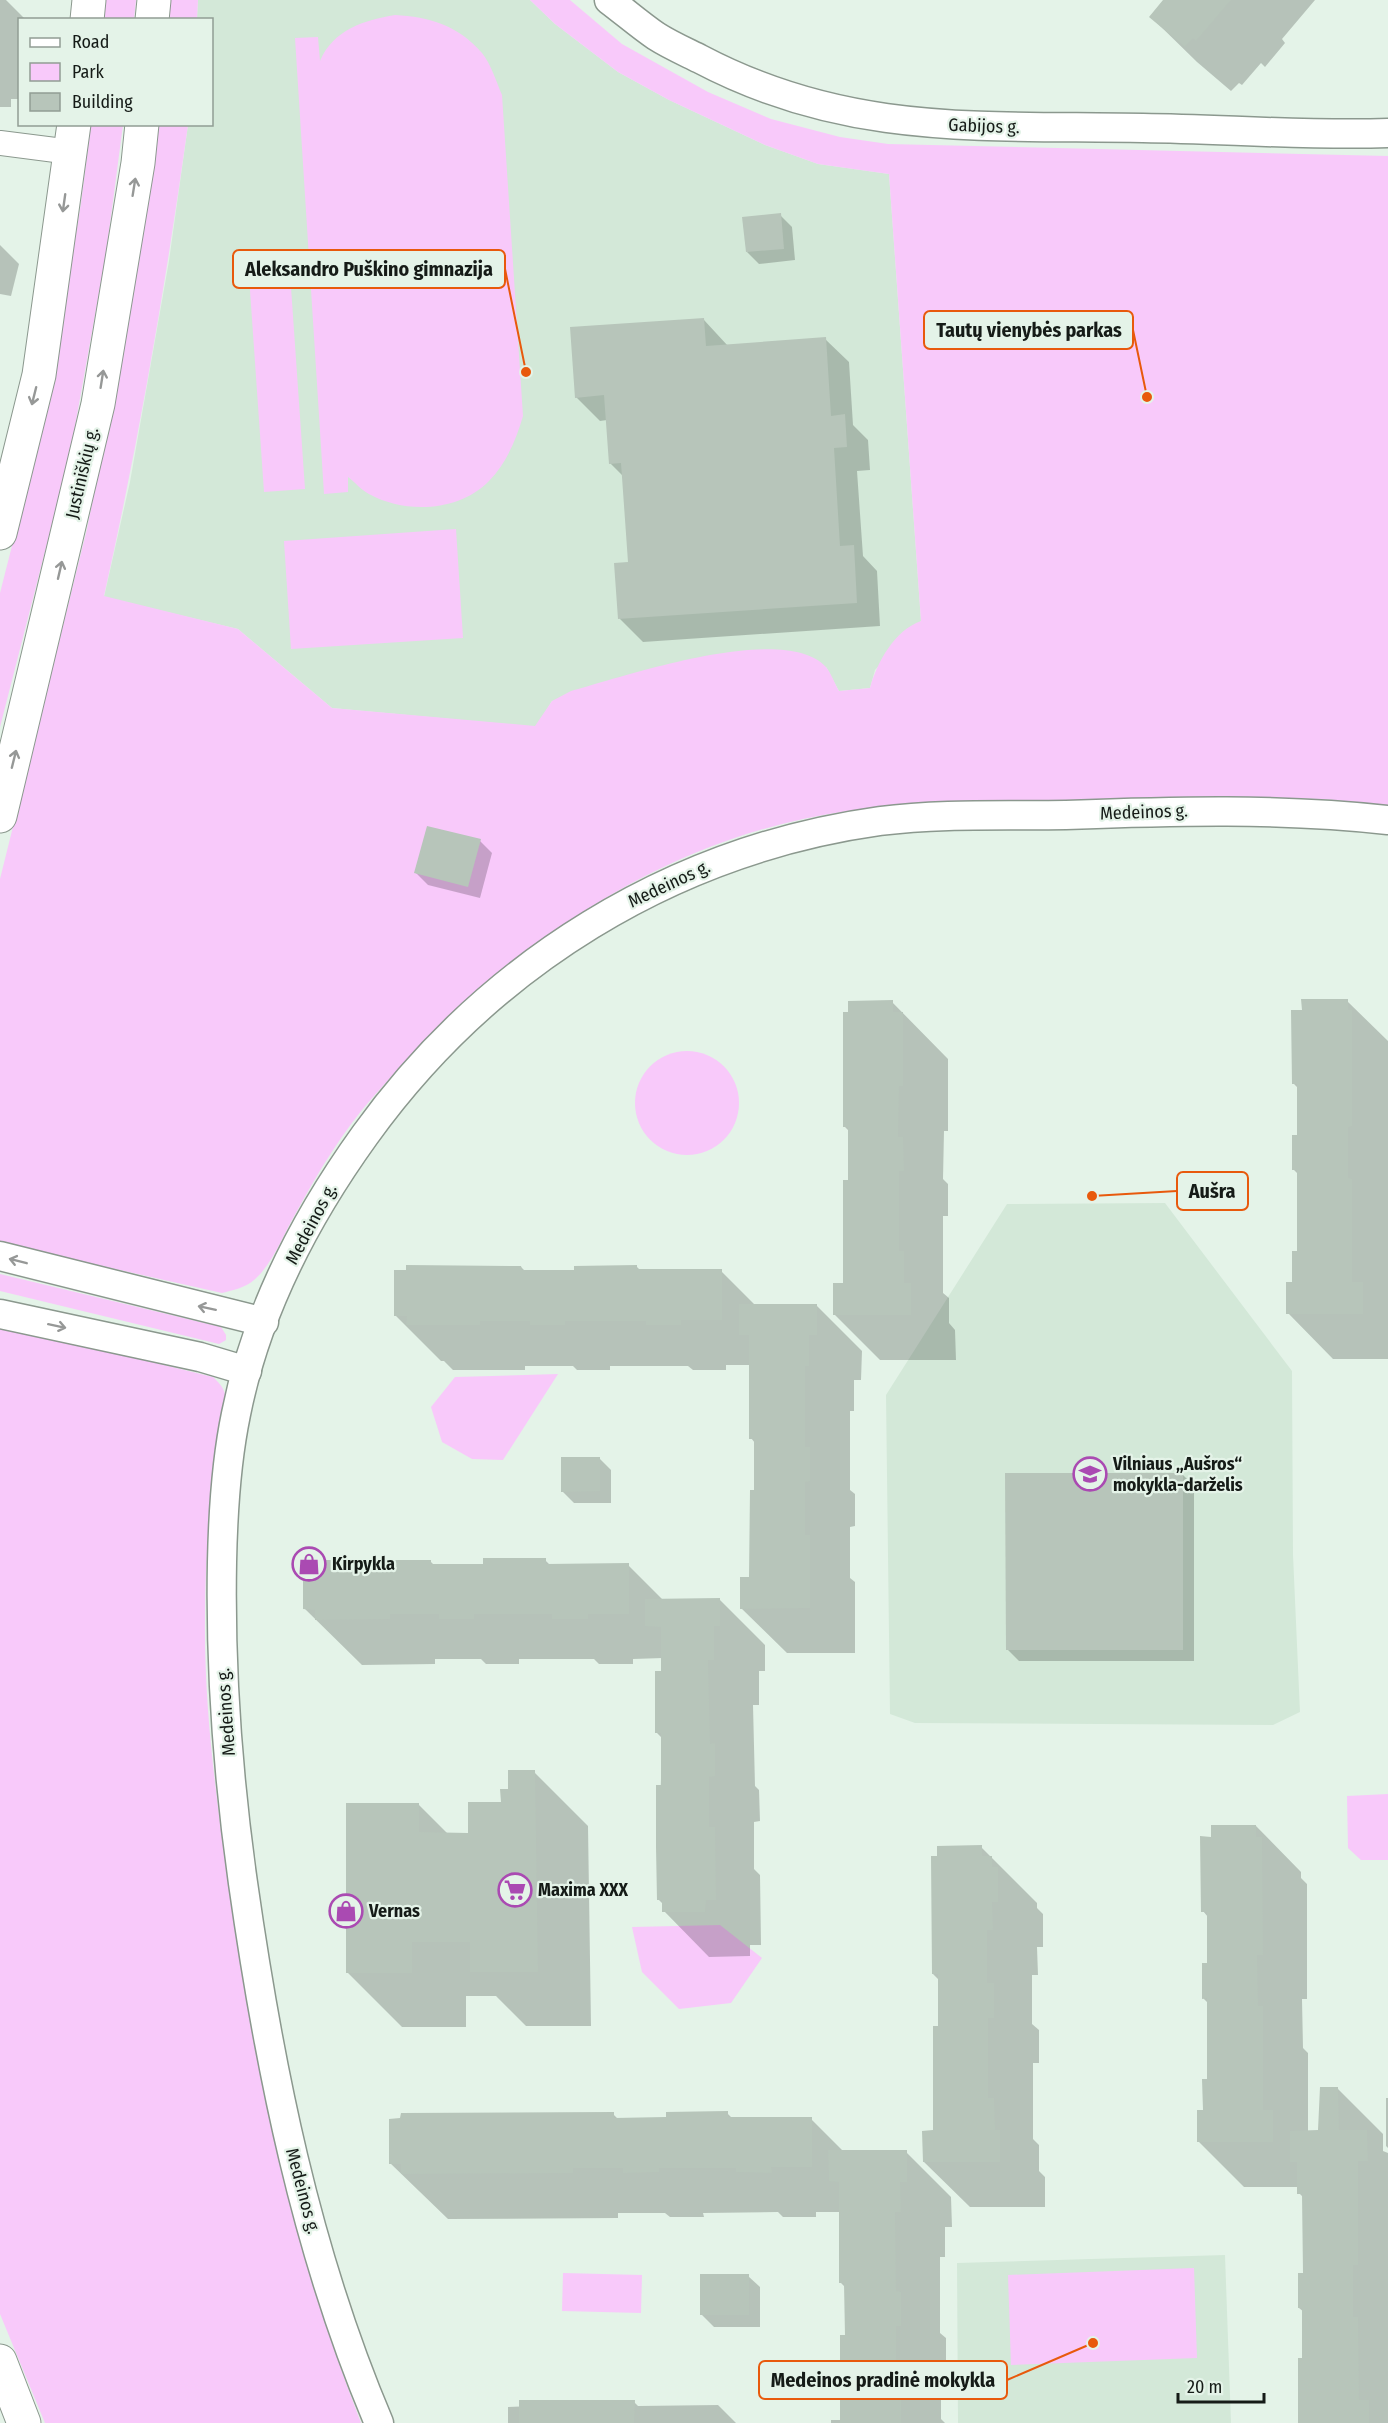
<svg xmlns="http://www.w3.org/2000/svg" width="1388" height="2423" viewBox="0 0 1388 2423" font-family="'Fira Sans Condensed',sans-serif">
  <rect width="100%" height="100%" fill="#e4f3e8"/>
  <g fill="#d3e8d8">
    <path d="M198,0h332l25,24 63,48 51,28 96,45 53,19 71,10 32,447 -46,49 -5,18 -31,3 -13,-24 -274,34 -16,26 -204,-19 -94,-79 -134,-32 26,-115 39,-221 19,-136 24,-1v-104l-15,-1z"/>
    <path d="M1165,1203l127,168 1,184 7,157 -27,13 -358,-2 -25,-9 -4,-319 121,-191z"/>
    <path d="M1225,2255l6,168h-273l-1,-160z"/>
  </g>
  <g fill="#f8c9fa">
    <path d="M101,0h35l-2,19 -34,1z"/>
    <path d="M170,0h28l-1,19 -29,1z"/>
    <path d="M530,0h40l52,44 86,48 63,27 69,18 48,7 500,12v650c-23,-2 -45,-6 -68,-7 -73,-3 -146,1 -219,1 -85,0 -169,-1 -253,11 -193,27 -349,143 -475,286 -31,35 -54,74 -76,114 -13,22 -24,53 -43,69 -9,8 -21,10 -32,13l-222,-50v-364l87,-350 44,-226 27,-178h30c-22,158 -49,315 -84,471l134,33 94,79 203,18 17,-25 19,-10c52,-14 213,-70 255,-24 5,6 9,17 13,24l31,-3c7,-26 25,-58 51,-67l-32,-447 -71,-10 -53,-19 -96,-45 -51,-28 -63,-48z"/>
    <path d="M395,15c34,2 63,10 87,38 9,11 14,28 20,42l21,321c-7,24 -16,46 -34,65 -30,31 -84,33 -120,13 -8,-4 -14,-12 -21,-17v15l-24,2 -29,-456 23,-1 2,24c13,-31 44,-41 75,-46z"/>
    <path d="M91,125h32l-17,129 -36,200 -70,273v-134l27,-106 35,-168 19,-116z"/>
    <path d="M290,273l15,216 -41,3 -15,-216z"/>
    <path d="M456,529l7,109 -172,11 -7,-108z"/>
    <circle cx="687" cy="1103" r="52"/>
    <path d="M0,1274l221,53 5,8v5l-7,4 -219,-53z"/>
    <path d="M0,1325l213,52c5,5 10,9 12,17 1,9 -8,50 -10,63 -6,54 -10,107 -10,161 -1,90 11,180 24,268 26,183 65,365 132,537h-316l-45,-109z"/>
    <path d="M558,1374l-55,86 -31,-1 -30,-17 -11,-35 24,-30z"/>
    <path d="M1388,1794v66h-27l-13,-12 -1,-52z"/>
    <path d="M720,1925l42,33 -31,45 -52,6 -37,-37 -10,-45z"/>
    <path d="M1194,2268l3,90 -186,7 -3,-90z"/>
    <path d="M563,2273l79,2 -1,38 -79,-2z"/>
  </g>
  <g fill="#0003">
    <path d="M0,0h6l20,20h-6v79h-9v8h-11z"/>
    <path d="M1166,0h149l-33,39 3,4 -20,24 -4,-4 -19,22 -3,-2 -8,8 -34,-29 -46,-45z"/>
    <path d="M780,215l12,12 3,33 -36,4 -12,-12z"/>
    <path d="M0,245l19,19 -8,32 -11,-2z"/>
    <path d="M704,320l24,26 97,-7 24,23 4,63 15,15 2,30 -13,1 6,85 14,15 3,55 -237,16 -23,-23 9,-55 -6,-88 -13,-13 -3,-43 -7,1 -24,-24z"/>
    <path d="M480,841l12,12 -12,45 -52,-13 -12,-12z"/>
    <path d="M1347,1001l41,40v323v-5h-55l-45,-46 10,-60v-79l-4,-4 5,-33v-48l-5,-5 9,-72z"/>
    <path d="M892,1002l56,57v72h-4l-1,48 5,5v32h-5v77l6,5v25l6,7 1,30h-76l-46,-46 10,-29 6,-153 -5,-5z"/>
    <path d="M521,1267l4,4h50l62,-4 4,4h80l35,35 60,-1 46,46 -1,29h-7v31h-4v79l5,4v32l-5,1v51l5,4v71h-68l-46,-45 10,-30 4,-86v-49l-4,-5v-73h-25v5h-33l-5,-4h-78v4h-33l-4,-4h-48v4h-72l-9,-9h-3l-46,-46z"/>
    <path d="M599,1458l12,12v33h-37l-12,-12z"/>
    <path d="M1182,1474l12,12v175h-175l-12,-12z"/>
    <path d="M545,1560l5,5h78l35,35h57l45,45v26h-6v34h-6l2,81 4,4 1,31 -6,1v47l6,6 1,70h-11v11l-41,1 -45,-46v-6l-6,-6 4,-161 -5,-5 6,-75 -30,1v5h-34l-5,-5h-75v5h-33l-5,-5h-46v5l-73,1 -57,-56 125,-48 4,4h51z"/>
    <path d="M534,1772l54,54 3,200h-65l-30,-30h-30v31h-64l-54,-54 70,-169 30,30 22,1 32,-32 7,-12z"/>
    <path d="M1256,1826l45,46v6l6,6v115h-5l1,49 5,5v79l12,-1 17,-43 46,46v17l5,2v270h-89l5,-63v-48l-5,-4 5,-33v-77l-5,-5v-6h-55l-46,-46 11,-61 -1,-77 -5,-5 6,-33 -1,-48 -5,-6 10,-73z"/>
    <path d="M981,1847l56,56v5l6,6v33h-6l1,28h-6v49l7,6v33h-6v76l6,6v26l6,6v30h-75l-46,-45 11,-30 5,-104 -1,-48 -6,-6z"/>
    <path d="M1386,2098h2v50l-2,-2z"/>
    <path d="M727,2113l6,6h78l33,33h62l45,45 1,30h-7v30h-5v76l6,5v33l-5,-1v49l4,4h-114v-3h10l5,-84v-48l-5,-5v-71h-25v5h-33l-5,-5 -75,1 1,4h-34l-5,-4h-47v5l-170,1 -58,-56 223,-49 5,5h49z"/>
    <path d="M748,2276l12,11v40h-46l-12,-12z"/>
    <path d="M634,2402l4,4 80,-1 18,18h-228v-16z"/>
  </g>
  <g fill="#b7c5ba">
    <path d="M1163,0h68l-35,41 -3,-3 -8,9 -36,-30z"/>
    <path d="M781,213l3,36 -38,3 -4,-35z"/>
    <path d="M704,318l2,28 120,-9 5,79 14,-2 2,33 -13,1 6,98 14,-1 3,58 -239,16 -4,-56 14,-1 -7,-99 -12,1 -5,-69 -29,3 -5,-71z"/>
    <path d="M427,826l54,13 -13,48 -54,-14z"/>
    <path d="M1301,999h47v11h4v116l-4,1v51l4,1v103h11v32h-77v-32h6v-31h5v-81h-5v-35h5v-51h-5l-1,-74h11z"/>
    <path d="M893,1000v12h10v74h-4l-1,51h5l1,34h-5v80h5v32h7v32h-78v-32h10v-103h5v-53h-5v-115h5v-11z"/>
    <path d="M406,1265l115,1 1,4h52v-4l63,-1v4h85v51h-41v5h-35v-4h-81v4h-35v-4h-50v4h-74l1,-9h-13v-46h12z"/>
    <path d="M739,1304h78v31h-8v31h-4v81h5v34l-5,1v53h5v73l-70,1v-32h9l1,-87h4v-51h-5v-104h-10z"/>
    <path d="M561,1457h39v34l-39,1z"/>
    <path d="M1005,1473h178v177h-177z"/>
    <path d="M483,1558h63v6l83,-1v51h-41v5h-36v-5h-78v5h-35v-5h-49v5l-75,1v-10l-12,-1v-45h12v-4h116v4h52z"/>
    <path d="M720,1598v28h-6v34h-6l2,84 5,-1v33l-6,1v50h6l1,73h-10l-1,12h-43v-12h-5l-1,-53v-62h5v-52h-6v-62h6v-44l-16,-1v-27z"/>
    <path d="M508,1770h27l3,202h-68v-30h-58v31h-66v-170h73v29l49,1v-31h33l-1,-13h8z"/>
    <path d="M1211,1825h45v12h6l1,118h-6l1,51h5v104h10v32h-76v-32h6l-1,-31h5v-81l-5,1v-36h5v-51h-6l-1,-76 11,1z"/>
    <path d="M982,1845v11h10v11h6v35h-6l1,28h-6v53h7v35h-6v80h6l1,32h5v32h-77l-1,-31 11,-1v-104h5v-52h-6l-1,-118h6v-10z"/>
    <path d="M1320,2087h18l1,43h28l1,31h-10v104h-5v52h5l1,83h10v23h-71v-65h4v-50h-4v-35h5l-1,-79h-5v-32h-7v-31l28,-1z"/>
    <path d="M728,2111v6h84v50h-41l1,6 -36,-1v-4h-77v4l-36,1v-5h-50v5l-172,1v-10h-12v-45l11,-1 1,-5 213,-1v6l52,-1v-5z"/>
    <path d="M828,2150h79v32h-7l1,30h-6l1,79 5,1v34h-5v51h5v46h-61v-88h5l-1,-52h-5v-101l-10,-1z"/>
    <rect x="700" y="2274" width="49" height="41"/>
    <path d="M519,2400h116l-1,23h-115z"/>
  </g>
  <g fill="none" stroke-linecap="round" stroke-linejoin="round">
    <g stroke="#8b988e" stroke-width="26">
      <path id="minor" d="M0,143l71,9"/>
    </g>
    <g stroke="#8b988e" stroke-width="31">
      <g id="tertiary">
        <path d="M609,0c16,12 31,25 47,36 14,9 30,16 44,23 148,78 283,66 443,69 82,1 164,8 245,5"/>
        <path d="M0,1256l264,66"/>
        <path d="M0,1314l200,43 47,14"/>
        <path d="M379,2423c-73,-171 -110,-357 -136,-540 -15,-106 -23,-214 -21,-321 1,-50 4,-100 14,-148 20,-101 70,-197 129,-279 123,-171 307,-285 515,-314 62,-8 124,-5 186,-6 107,-4 215,-7 322,5"/>
      </g>
    </g>
    <g stroke="#8b988e" stroke-width="35">
      <g id="secondary">
        <path d="M87,20l2,-20"/>
        <path d="M152,20l2,-20"/>
        <path d="M0,533l39,-158 35,-251"/>
        <path d="M0,816l98,-412 40,-241 4,-39"/>
        <path d="M0,2361l24,62"/>
      </g>
    </g>
    <use href="#minor" stroke="#fff" stroke-width="24"/>
    <use href="#tertiary" stroke="#fff" stroke-width="28"/>
    <use href="#secondary" stroke="#fff" stroke-width="33"/>
  </g>
  <defs><path id="oneway-shaft" d="M-6 0H5M1.5-3L5.5 0L1.5 3" fill="none" stroke-width="1.6" stroke-linecap="round" stroke-linejoin="round" transform="scale(1.5)"/></defs>
  <g stroke="#969897">
    <use href="#oneway-shaft" transform="translate(134 187) rotate(-81)"/>
    <use href="#oneway-shaft" transform="translate(64 203) rotate(98)"/>
    <use href="#oneway-shaft" transform="translate(102 379) rotate(-81)"/>
    <use href="#oneway-shaft" transform="translate(34 396) rotate(104)"/>
    <use href="#oneway-shaft" transform="translate(60 570) rotate(-77)"/>
    <use href="#oneway-shaft" transform="translate(14 759) rotate(-76)"/>
    <use href="#oneway-shaft" transform="translate(18 1261) rotate(-166)"/>
    <use href="#oneway-shaft" transform="translate(207 1308) rotate(-168)"/>
    <use href="#oneway-shaft" transform="translate(57 1326) rotate(12)"/>
  </g>
  <defs>
    <g id="school-ring" transform="scale(1.725)"><circle r="9.5" fill="#e4f3e8" stroke="#aa4ab2" stroke-width="1.5"/><path d="M0-5L7-2L0 1L-7-2ZM-4 1L0 2.5L4 1V4Q0 6-4 4Z" fill="#aa4ab2"/></g>
    <g id="shop-ring" transform="scale(1.725)"><circle r="9.5" fill="#e4f3e8" stroke="#aa4ab2" stroke-width="1.5"/><path d="M-5-2.5h2.3a2.7 3.5 0 0 1 5.4 0H5L5.5 6h-11ZM-1.5-2.5h3a1.5 2.3 0 0 0-3 0Z" fill="#aa4ab2"/></g>
    <g id="supermarket-ring" transform="scale(1.725)"><circle r="9.5" fill="#e4f3e8" stroke="#aa4ab2" stroke-width="1.5"/><path d="M-6-5.5h2.5l.6 2H6L4.5 2H-2.5L-4.4-4H-6ZM-1.5 3.2a1.3 1.3 0 1 0 .1 0ZM3 3.2a1.3 1.3 0 1 0 .1 0Z" fill="#aa4ab2"/></g>
  </defs>
  <g fill-rule="evenodd">
    <use href="#school-ring" x="1090" y="1474"/>
    <use href="#shop-ring" x="309" y="1564"/>
    <use href="#supermarket-ring" x="515" y="1890"/>
    <use href="#shop-ring" x="346" y="1911"/>
  </g>
  <g text-anchor="middle" stroke-width="4.5" stroke-linejoin="round" paint-order="stroke">
    <g font-size="18" fill="#151b17" stroke="#e4f3e8">
      <text transform="translate(984 126) rotate(2)" y="6">Gabijos g.</text>
      <text transform="translate(82 473) rotate(-77)" y="6">Justiniškių g.</text>
      <text transform="translate(1144 812) rotate(-2)" y="6">Medeinos g.</text>
      <text transform="translate(669 884) rotate(-25)" y="6">Medeinos g.</text>
      <text transform="translate(311 1224) rotate(-62)" y="6">Medeinos g.</text>
      <text transform="translate(226 1712) rotate(-94)" y="6">Medeinos g.</text>
      <text transform="translate(303 2191) rotate(75)" y="6">Medeinos g.</text>
    </g>
    <g font-size="18" font-weight="bold" fill="#151b17" stroke="#e4f3e8" text-anchor="start">
      <text x="1113" y="1470">Vilniaus „Aušros“<tspan x="1113" dy="21">mokykla-darželis</tspan></text>
      <text x="332" y="1570">Kirpykla</text>
      <text x="538" y="1896">Maxima XXX</text>
      <text x="369" y="1917">Vernas</text>
    </g>
  </g>
  <path fill="none" stroke="#e8590c" stroke-width="2" d="M526 372L505 269M1147 397L1133 330M1092 1196L1177 1191M1093 2343L1007 2380"/>
  <g fill="#e8590c" stroke="#e4f3e8" stroke-width="2">
    <circle cx="526" cy="372" r="6"/>
    <circle cx="1147" cy="397" r="6"/>
    <circle cx="1092" cy="1196" r="6"/>
    <circle cx="1093" cy="2343" r="6"/>
  </g>
  <g fill="#e4f3e8" stroke="#e8590c" stroke-width="2">
    <rect x="233" y="250" width="272" height="38" rx="6"/>
    <rect x="924" y="311" width="209" height="38" rx="6"/>
    <rect x="1177" y="1172" width="71" height="38" rx="6"/>
    <rect x="759" y="2361" width="248" height="38" rx="6"/>
  </g>
  <g font-size="20" text-anchor="middle" font-weight="bold" fill="#151b17">
    <text x="369" y="276">Aleksandro Puškino gimnazija</text>
    <text x="1029" y="337">Tautų vienybės parkas</text>
    <text x="1212" y="1198">Aušra</text>
    <text x="883" y="2387">Medeinos pradinė mokykla</text>
  </g>
  <rect x="18" y="18" width="195" height="108" fill="#e4f3e8" stroke="#919d94" stroke-width="1.5"/>
  <rect x="30" y="38" width="30" height="9" fill="#ffffff" stroke="#919d94" stroke-width="1.5"/>
  <text x="72" y="48" font-size="18" fill="#151b17">Road</text>
  <rect x="30" y="63" width="30" height="18" fill="#f8c9fa" stroke="#919d94" stroke-width="1.5"/>
  <text x="72" y="78" font-size="18" fill="#151b17">Park</text>
  <rect x="30" y="93" width="30" height="18" fill="#b7c5ba" stroke="#919d94" stroke-width="1.5"/>
  <text x="72" y="108" font-size="18" fill="#151b17">Building</text>
  <path d="M1178 2393v9h86v-9" fill="none" stroke="#151b17" stroke-width="3"/>
  <text x="1187" y="2393" font-size="18" fill="#151b17" stroke="#e4f3e8" stroke-width="4.5" paint-order="stroke">20 m</text>
</svg>
